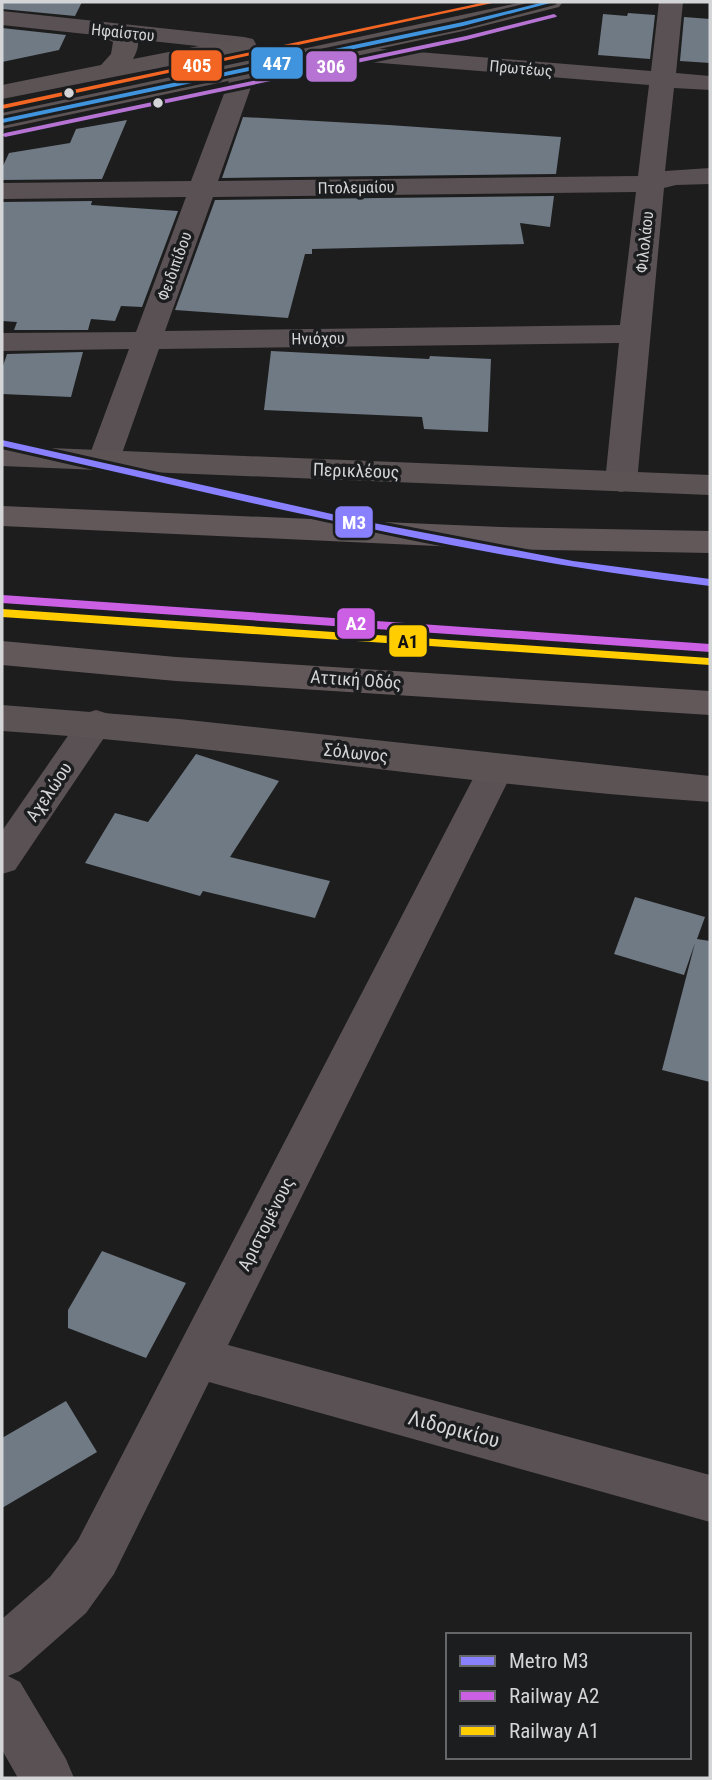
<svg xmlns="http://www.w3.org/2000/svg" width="712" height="1780" viewBox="0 0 712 1780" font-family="'Roboto Condensed',sans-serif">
  <rect width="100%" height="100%" fill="#1d1d1e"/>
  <g fill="#6f7a84">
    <path d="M2,2h80l-7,14 -73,-7z"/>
    <path d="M628,13l27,2 -5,44 -52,-4 5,-41 24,2z"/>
    <path d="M684,17l26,2v44l-30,-2z"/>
    <path d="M2,28l64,7 -7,15 -57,12z"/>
    <path d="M243,117l146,8 172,12 -5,37 -334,4z"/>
    <path d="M127,120l-25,59 -100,1v-12l7,-15 61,-10 6,-14z"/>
    <path d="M554,196l-4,31 -30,-4 4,21 -212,5v5h-7l-17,64 -113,-8 40,-110z"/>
    <path d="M92,201l-1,4 87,6 -36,96 -21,-1 -6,15 -24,-2 -3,11h-74l3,-8 -15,-1v-119z"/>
    <path d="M271,351l158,8 1,-3 61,3 -3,73 -64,-3 -2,-12 -158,-7z"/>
    <path d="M83,352l-12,45 -69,-3v-25l5,-15z"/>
    <path d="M196,754l83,27 -49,76 100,24 -15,37 -112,-27 -3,5 -115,-33 30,-50 33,9z"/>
    <path d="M635,897l70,20 -8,22 13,2v141l-48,-12 33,-127 -11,32 -70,-21z"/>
    <path d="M102,1251l84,32 -40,75 -78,-30v-18z"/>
    <path d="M66,1401l31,51 -95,56v-70z"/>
  </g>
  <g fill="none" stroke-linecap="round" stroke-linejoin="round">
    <g fill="#5a5154" fill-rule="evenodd">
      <path d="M659,2h24l-7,71 34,3v14l-36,-2 -9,83 45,-3v16l-34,1 -12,3 -27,294 -5,7 -11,3 -11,-3 -5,-7 14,-139 -460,6 -40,113 -5,7 -11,3 -11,-3 -5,-7 42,-113 -127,2v-18l134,-1 50,-135 -184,2v-16l189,-2 42,-111 3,-5 9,-2 9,2 3,5 -39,111 420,-5 11,-91 -317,-26 -9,-2 -3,-5 3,-5 9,-2 319,26zM636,192l-16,133 -455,6 48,-134z"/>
      <path d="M2,11l242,26 9,2 3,5 -3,5 -9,2 -242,-26z"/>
      <path d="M96,710l13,4 5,9 -99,147 -13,4v-43l81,-117z"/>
      <path d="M496,756l13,4 5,9 -286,576 482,130v47l-501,-140 -95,192 -28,39 -66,58 -12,5 12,6 46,77 8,19h-56l-16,-28v-131l48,-42 28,-37 400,-771 5,-9z"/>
    </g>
    <g fill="#5c5355" fill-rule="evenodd">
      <path d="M523,2h40l-4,5 -96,24 -461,98v-16z"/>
      <path d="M110,24c20,5 37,11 23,35l107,-21 9,2 3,5 -3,5 -9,2 -238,47v-14l99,-20 10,-11 2,-12 -12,-6 -3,-5 3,-5z"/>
      <path d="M2,446l708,29v20l-708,-29z"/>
      <path d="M2,705l177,14 531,57v26c-236,-16 -471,-55 -708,-71z"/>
    </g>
    <g fill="#62585a" fill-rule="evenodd">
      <path d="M2,506l499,21 209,4v22l-209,-4 -499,-23z"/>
      <path d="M2,641l174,16 534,34v24l-534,-34 -174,-16z"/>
    </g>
    <g stroke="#1c1d1f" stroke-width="6">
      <path id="bus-1" d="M544,2h10l-91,24 -461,97v-4l461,-97z"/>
    </g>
    <g stroke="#1c1d1f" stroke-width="6">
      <path id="bus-2" d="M554,14l3,2 -1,1 -90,23 -461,97 -3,-2 3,-2 461,-97z"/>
    </g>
    <g stroke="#1c1d1f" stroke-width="6">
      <path id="bus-3" d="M486,2h11l-495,107v-4z"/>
    </g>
    <use href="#bus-1" fill="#4094de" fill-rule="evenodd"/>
    <use href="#bus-2" fill="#b673d3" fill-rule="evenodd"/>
    <use href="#bus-3" fill="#f26522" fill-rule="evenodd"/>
    <g stroke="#1c1d1f" stroke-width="6">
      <path id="rail-1" d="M2,595l708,49v8l-708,-49z"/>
    </g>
    <g stroke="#1c1d1f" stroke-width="6">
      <path id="rail-2" d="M2,609l707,49 1,7 -708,-48z"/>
    </g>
    <use href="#rail-1" fill="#cc60e5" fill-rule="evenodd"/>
    <use href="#rail-2" fill="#ffcd00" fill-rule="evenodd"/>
    <g stroke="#1c1d1f" stroke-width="6">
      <path id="metro-1" d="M2,440l361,81 210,40 137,18v7c-239,-28 -473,-87 -708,-140z"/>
    </g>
    <use href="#metro-1" fill="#8880ff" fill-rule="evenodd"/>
  </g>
  <g fill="#d4d5d7" stroke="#1c1d1f" stroke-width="2.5">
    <circle cx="69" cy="93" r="6"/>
    <circle cx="158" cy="103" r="6"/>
  </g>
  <g text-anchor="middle" stroke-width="7" stroke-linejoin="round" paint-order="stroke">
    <g font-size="16" fill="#d4d5d7" stroke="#1c1d1f">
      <text transform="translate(123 32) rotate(6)" y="6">Ηφαίστου</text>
      <text transform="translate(521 68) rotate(5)" y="6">Πρωτέως</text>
      <text transform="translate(356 187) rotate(-1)" y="6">Πτολεμαίου</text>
      <text transform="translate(644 242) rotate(-84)" y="6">Φιλολάου</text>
      <text transform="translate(174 266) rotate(-70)" y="6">Φειδιπίδου</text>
      <text transform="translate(318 338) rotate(-1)" y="6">Ηνιόχου</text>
    </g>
    <g font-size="18" fill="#d4d5d7" stroke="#1c1d1f">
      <text transform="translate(356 471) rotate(2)" y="6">Περικλέους</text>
      <text transform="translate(356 680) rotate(4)" y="6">Αττική Οδός</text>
      <text transform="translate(356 753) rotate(6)" y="6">Σόλωνος</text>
      <text transform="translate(49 792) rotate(-56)" y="6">Αχελώου</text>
      <text transform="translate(266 1224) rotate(-63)" y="6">Αριστομένους</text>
    </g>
    <g font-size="21" fill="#d4d5d7" stroke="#1c1d1f">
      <text transform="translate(454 1429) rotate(15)" y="7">Λιδορικίου</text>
    </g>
  </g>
  <g stroke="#1c1d1f" stroke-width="2.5">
    <rect x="250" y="46" width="54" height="34" rx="7" fill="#4094de"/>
    <rect x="170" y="49" width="53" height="33" rx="7" fill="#f26522"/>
    <rect x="305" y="50" width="53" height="33" rx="7" fill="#b673d3"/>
    <rect x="334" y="505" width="40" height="34" rx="7" fill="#8880ff"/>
    <rect x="336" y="607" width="40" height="33" rx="7" fill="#cc60e5"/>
    <rect x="388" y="624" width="40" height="34" rx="7" fill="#ffcd00"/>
  </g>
  <g font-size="19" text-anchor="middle" font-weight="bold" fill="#fff">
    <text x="277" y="70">447</text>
    <text x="197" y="72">405</text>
    <text x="331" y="73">306</text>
    <text x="354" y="529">Μ3</text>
    <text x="356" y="630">A2</text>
  </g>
  <g font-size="19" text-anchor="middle" font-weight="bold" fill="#111">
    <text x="408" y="648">A1</text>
  </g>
  <rect width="712" height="1780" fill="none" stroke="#d4d5d7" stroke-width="7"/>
  <rect x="446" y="1633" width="245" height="126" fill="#1c1d1f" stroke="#666769" stroke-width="2"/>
  <rect x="460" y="1656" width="35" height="10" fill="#8880ff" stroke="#666769" stroke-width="2"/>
  <text x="509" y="1668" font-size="21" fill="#d4d5d7">Metro Μ3</text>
  <rect x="460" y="1691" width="35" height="10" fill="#cc60e5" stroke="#666769" stroke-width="2"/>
  <text x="509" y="1703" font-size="21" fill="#d4d5d7">Railway A2</text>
  <rect x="460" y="1726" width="35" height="10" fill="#ffcd00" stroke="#666769" stroke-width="2"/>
  <text x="509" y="1738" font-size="21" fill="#d4d5d7">Railway A1</text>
</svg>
